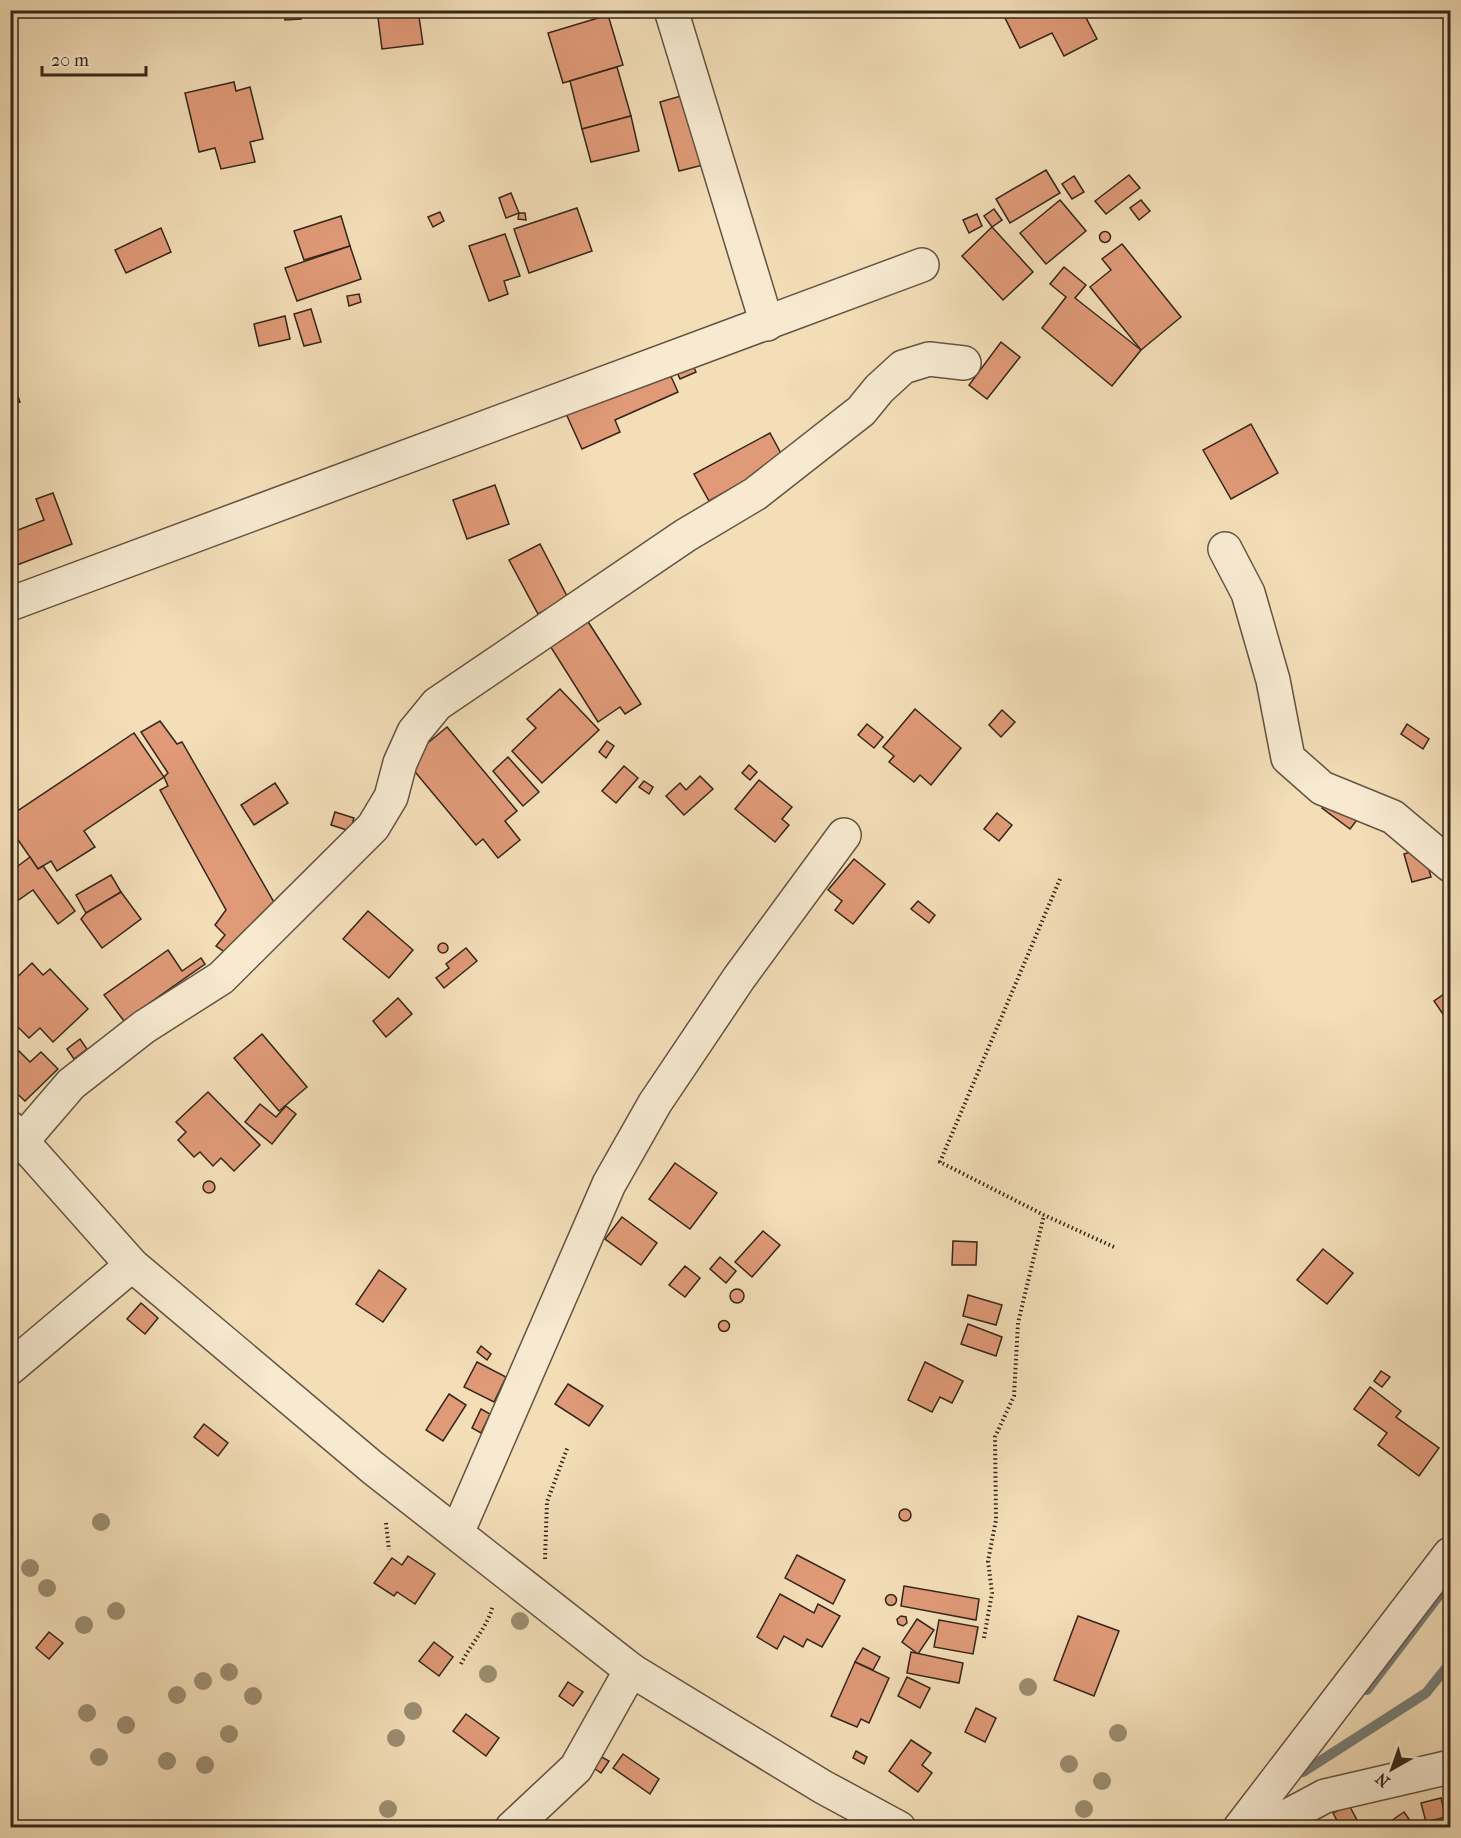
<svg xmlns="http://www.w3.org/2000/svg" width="1461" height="1838" viewBox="0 0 1461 1838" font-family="'IM FELL French Canon',serif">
  <rect width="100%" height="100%" fill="#f3deb8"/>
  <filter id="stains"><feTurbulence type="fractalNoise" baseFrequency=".00333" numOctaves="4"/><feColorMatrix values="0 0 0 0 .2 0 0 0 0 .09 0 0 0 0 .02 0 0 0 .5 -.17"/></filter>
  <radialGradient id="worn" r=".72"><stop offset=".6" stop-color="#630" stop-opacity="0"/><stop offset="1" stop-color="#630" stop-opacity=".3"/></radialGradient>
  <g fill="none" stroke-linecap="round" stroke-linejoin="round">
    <g stroke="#767e7a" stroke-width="10">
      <path d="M1367,1690l83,-109"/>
      <path d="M1303,1772l123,-79 24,-30"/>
    </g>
  </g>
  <g fill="#e09a78" stroke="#35261a" stroke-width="1.5">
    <path d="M284,10h16l1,9 -16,1z"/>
    <path d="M377,10h41l5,34 -41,5z"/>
    <path d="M1001,10h81l15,29 -33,17 -12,-23 -32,15z"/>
    <path d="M608,15l15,50 -60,18 -15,-50z"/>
    <path d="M617,67l14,49 -49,13 -12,-48z"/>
    <path d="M234,82l2,9 14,-4 13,52 -13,3 5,20 -34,7 -6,-21 -16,4 -14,-59z"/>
    <path d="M688,94l19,70 -28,7 -19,-69z"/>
    <path d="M631,116l8,35 -48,11 -9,-33z"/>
    <path d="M1046,170l14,23 -50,30 -14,-24z"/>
    <path d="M1129,175l11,13 -34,26 -11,-13z"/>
    <path d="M1074,176l10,16 -12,7 -10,-15z"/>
    <path d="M511,193l8,20 -13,5 -7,-20z"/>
    <path d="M1060,200l26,31 -40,33 -26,-31z"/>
    <path d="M1141,200l9,11 -11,9 -9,-12z"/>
    <path d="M577,208l15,43 -63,22 -15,-44z"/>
    <path d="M994,209l8,11 -10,7 -8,-11z"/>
    <path d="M440,212l4,9 -11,6 -5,-10z"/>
    <path d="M519,213h6l1,7 -8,-1z"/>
    <path d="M977,214l5,12 -13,7 -6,-13z"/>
    <path d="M341,216l9,30 -46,14 -10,-29z"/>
    <path d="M992,227l41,45 -30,28 -41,-44z"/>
    <path d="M161,228l10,24 -45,21 -11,-23z"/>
    <circle cx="1105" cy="237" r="5.5"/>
    <path d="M505,234l15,42 -16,5 4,13 -19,7 -20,-55z"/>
    <path d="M1122,244l59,73 -40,33 -51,-63 21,-17 -9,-11z"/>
    <path d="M350,246l11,33 -64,22 -12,-33z"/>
    <path d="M1064,267l22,18 -11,13 66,52 -29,36 -70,-58 24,-31 -16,-13z"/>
    <path d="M359,294l2,8 -12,4 -2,-10z"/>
    <path d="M311,309l10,33 -17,4 -10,-32z"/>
    <path d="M285,316l5,23 -31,7 -5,-22z"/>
    <path d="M1001,342l19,15 -33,42 -18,-14z"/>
    <path d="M688,354l8,18 -16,7 -8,-18z"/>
    <path d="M665,363l13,29 -63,28 5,12 -38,17 -19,-42z"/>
    <path d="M10,375l10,27 -10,3z"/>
    <path d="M1251,424l27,49 -47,26 -28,-49z"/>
    <path d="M770,433l14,26 -75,42 -15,-27z"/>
    <path d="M495,485l14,39 -42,15 -14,-39z"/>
    <path d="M53,493l19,51 -55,21 -7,-17v-15l34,-13 -8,-21z"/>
    <path d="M540,544l28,54 -30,16 -29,-54z"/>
    <path d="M585,617l56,87 -16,10 -5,-7 -22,15 -51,-81z"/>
    <path d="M560,689l39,41 -57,53 -30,-32 24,-23 -9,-9z"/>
    <path d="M915,709l46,39 -30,37 -11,-10 -6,7 -25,-20 5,-6 -11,-9z"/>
    <path d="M1002,710l13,12 -14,15 -12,-12z"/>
    <path d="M160,721l17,23 5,-2 93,162 -46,51 -13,-9 9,-11 -10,-10 11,-15 -66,-120 8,-4 -4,-9 4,-4 -27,-41z"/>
    <path d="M867,724l16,13 -9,11 -16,-13z"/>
    <path d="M1407,724l22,15 -6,10 -22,-15z"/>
    <path d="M447,727l70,84 -12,10 15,19 -22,18 -15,-19 -7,6 -70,-84z"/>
    <path d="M134,733l30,44 -80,54 11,16 -38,24 -6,-10 -13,8 -28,-41v-12z"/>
    <path d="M607,741l7,5 -8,12 -7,-6z"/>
    <path d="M508,757l31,35 -16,14 -30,-35z"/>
    <path d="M749,765l8,7 -7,8 -8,-7z"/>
    <path d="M624,766l14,12 -22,25 -14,-12z"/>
    <path d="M700,776l13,13 -29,26 -18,-19 14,-13 6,7z"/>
    <path d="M759,780l33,27 -10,12 7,6 -14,17 -40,-33z"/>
    <path d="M644,781l9,6 -4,7 -10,-7z"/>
    <path d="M275,783l13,20 -34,22 -13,-20z"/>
    <path d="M1329,799l28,21 -7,9 -28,-21z"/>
    <path d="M335,812l19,6 -4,13 -19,-6z"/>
    <path d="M997,813l15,12 -13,16 -15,-12z"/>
    <path d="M1423,848l8,29 -19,5 -8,-28z"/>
    <path d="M30,857l8,12 5,-3 32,45 -17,13 -25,-34 -23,16v-34z"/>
    <path d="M854,859l31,25 -32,40 -18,-14 7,-9 -14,-11z"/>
    <path d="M111,875l10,17 -35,21 -10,-18z"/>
    <path d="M121,892l20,27 -39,29 -21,-29 5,-6z"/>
    <path d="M918,901l17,14 -6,8 -18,-14z"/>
    <path d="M368,911l45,39 -24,28 -46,-39z"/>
    <circle cx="443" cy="948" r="5"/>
    <path d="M466,948l11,13 -33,27 -8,-10 13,-10 -3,-4z"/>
    <path d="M168,950l14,21 19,-13 4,6 -81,57 -20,-26z"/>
    <path d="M32,963l11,12 7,-6 38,40 -35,33 -13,-14 -11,10 -12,-12 -4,5 -3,-3v-44z"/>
    <path d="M1450,990v28l-3,2 -13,-19z"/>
    <path d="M398,998l14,16 -26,23 -13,-16z"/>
    <path d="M262,1034l45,53 -28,24 -45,-53z"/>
    <path d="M80,1039l7,10 -13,10 -7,-10z"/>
    <path d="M19,1051l11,11 11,-10 17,17 -33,32 -15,-14v-5l5,-5 -5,-4v-13z"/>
    <path d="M208,1092l52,53 -26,26 -13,-13 -8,8 -13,-14 -6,5 -16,-17 8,-8 -10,-10z"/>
    <path d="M260,1104l16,13 10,-11 10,8 -24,30 -27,-22z"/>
    <path d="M675,1163l42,30 -27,36 -41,-30z"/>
    <circle cx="209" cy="1187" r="6"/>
    <path d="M622,1217l35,26 -16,22 -36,-26z"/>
    <path d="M763,1231l17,14 -28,32 -17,-15z"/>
    <path d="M953,1241l24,1 -1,23h-24z"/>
    <path d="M1323,1249l30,24 -26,31 -30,-24z"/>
    <path d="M720,1257l16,14 -10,12 -16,-14z"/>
    <path d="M685,1266l15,12 -15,19 -16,-12z"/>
    <path d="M379,1270l27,19 -23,33 -27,-18z"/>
    <circle cx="737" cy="1296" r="7"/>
    <path d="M968,1295l34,10 -6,20 -33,-9z"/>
    <path d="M141,1303l17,15 -13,16 -18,-15z"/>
    <circle cx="724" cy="1326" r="5.5"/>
    <path d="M968,1324l34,13 -6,19 -35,-12z"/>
    <path d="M481,1346l10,8 -4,6 -10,-8z"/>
    <path d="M477,1362l29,15 -12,25 -30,-15z"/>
    <path d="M925,1362l38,19 -11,22 -12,-6 -8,15 -24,-12z"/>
    <path d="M1381,1371l9,6 -8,10 -8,-6z"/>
    <path d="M568,1384l35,22 -14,20 -34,-22z"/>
    <path d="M1370,1387l31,24 -5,6 43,31 -20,28 -41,-31 9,-12 -33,-24z"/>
    <path d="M449,1394l17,11 -23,36 -17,-11z"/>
    <path d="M481,1409l9,5 -9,19 -9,-5z"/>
    <path d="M204,1424l24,19 -10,13 -24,-19z"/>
    <circle cx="905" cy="1515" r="6"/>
    <path d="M797,1555l48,25 -12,24 -48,-26z"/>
    <path d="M408,1556l27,18 -20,30 -18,-12 -3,4 -20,-13 18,-25 10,7z"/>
    <path d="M904,1586l75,13 -3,21 -75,-14z"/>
    <path d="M780,1594l34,19 4,-9 22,12 -18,31 -15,-8 -4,8 -19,-11 -7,13 -20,-12z"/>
    <circle cx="891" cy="1600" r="5.5"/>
    <path d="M901,1616l5,1 1,6 -4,3 -5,-2 -1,-5z"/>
    <path d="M1078,1616l41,15 -25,65 -40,-16z"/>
    <path d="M917,1619l17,11 -16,24 -16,-12z"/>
    <path d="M939,1620l39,7 -5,27 -39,-7z"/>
    <path d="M49,1632l14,11 -14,16 -13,-11z"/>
    <path d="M434,1642l19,15 -14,19 -20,-15z"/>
    <path d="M863,1648l17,9 -7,13 -18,-8z"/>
    <path d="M911,1652l52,11 -4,20 -52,-10z"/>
    <path d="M855,1662l34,16 -20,45 -8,-4 -4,8 -26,-11z"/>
    <path d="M907,1677l23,11 -10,20 -22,-12z"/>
    <path d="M568,1682l15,10 -10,14 -14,-10z"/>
    <path d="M976,1708l20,10 -11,24 -20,-10z"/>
    <path d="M466,1714l33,24 -13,18 -33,-25z"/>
    <path d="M911,1740l20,13 -9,12 10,8 -14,19 -29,-21z"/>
    <path d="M856,1751l11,6 -3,7 -11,-6z"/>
    <path d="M623,1754l36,25 -9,15 -37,-26z"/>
    <path d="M598,1755l11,6 -8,12 -10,-7z"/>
    <path d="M1441,1798l5,19 -20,5 -5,-19z"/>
    <path d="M1349,1805l8,15 -16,8 -8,-15z"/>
    <path d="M1404,1812l11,16h-34z"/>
  </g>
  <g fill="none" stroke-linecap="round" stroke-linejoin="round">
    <g stroke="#645442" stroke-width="36">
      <g id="minor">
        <path d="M671,10l96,314"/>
        <path d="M1225,549l23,44 25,87 15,78 34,30 71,29 57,48"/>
        <path d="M10,604l912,-339"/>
        <path d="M10,1128l122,137 241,203 258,202 192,117 76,41"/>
        <path d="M22,1141l49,-57 73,-57 77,-49 152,-151 18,-30 9,-34 14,-31 23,-28 249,-169 69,-41 106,-83 18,-22 24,-22 26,-8 35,4"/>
        <path d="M10,1368l122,-103"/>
        <path d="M457,1533l152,-349 46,-81 84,-125 105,-143"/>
        <path d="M512,1828l64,-60 55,-98"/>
        <path d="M1265,1828l60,-32 125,-29"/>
      </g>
    </g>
    <g stroke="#645442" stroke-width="36">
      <path id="tertiary" d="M1240,1828l210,-274"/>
    </g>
    <g stroke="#35261a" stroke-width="4" stroke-dasharray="1.5 3" stroke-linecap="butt">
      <path d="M1060,879l-120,283 104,53 70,32"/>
      <path d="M386,1523l3,27"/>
      <path d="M545,1559l2,-57 21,-56"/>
      <path d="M984,1638l8,-45 -4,-32 8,-41 -1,-83 19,-41 4,-73 26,-108"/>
      <path d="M461,1664c10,-21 27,-37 32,-59"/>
    </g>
    <use href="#minor" stroke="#f7ead1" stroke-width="33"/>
    <use href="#tertiary" stroke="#f7ead1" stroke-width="33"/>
  </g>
  <g fill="#9c8e72">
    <circle cx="101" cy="1522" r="9"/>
    <circle cx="30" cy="1568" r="9"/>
    <circle cx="47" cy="1588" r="9"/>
    <circle cx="116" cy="1611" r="9"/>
    <circle cx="520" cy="1621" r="9"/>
    <circle cx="84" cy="1625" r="9"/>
    <circle cx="229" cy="1672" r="9"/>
    <circle cx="488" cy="1674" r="9"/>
    <circle cx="203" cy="1681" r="9"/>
    <circle cx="1028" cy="1687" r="9"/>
    <circle cx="177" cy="1695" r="9"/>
    <circle cx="253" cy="1696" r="9"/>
    <circle cx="413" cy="1711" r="9"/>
    <circle cx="87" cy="1713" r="9"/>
    <circle cx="126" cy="1725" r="9"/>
    <circle cx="1118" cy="1733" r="9"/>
    <circle cx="229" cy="1734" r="9"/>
    <circle cx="396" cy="1738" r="9"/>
    <circle cx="99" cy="1757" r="9"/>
    <circle cx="167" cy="1761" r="9"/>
    <circle cx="1069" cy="1764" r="9"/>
    <circle cx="205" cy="1765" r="9"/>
    <circle cx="1102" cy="1781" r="9"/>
    <circle cx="388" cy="1809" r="9"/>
    <circle cx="1084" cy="1809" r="9"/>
  </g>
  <rect width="1461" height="1838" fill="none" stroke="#f3deb8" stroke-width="36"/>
  <rect x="12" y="12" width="1437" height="1814" fill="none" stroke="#35261a" stroke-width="3"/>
  <rect x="18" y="18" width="1425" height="1802" fill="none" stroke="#35261a" stroke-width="1.5"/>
  <g transform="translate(1392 1769) rotate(220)" stroke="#f7ead1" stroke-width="4.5" paint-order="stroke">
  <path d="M0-4.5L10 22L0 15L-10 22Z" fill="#35261a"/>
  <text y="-9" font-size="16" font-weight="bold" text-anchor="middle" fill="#35261a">N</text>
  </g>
  <path d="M42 66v9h104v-9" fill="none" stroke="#35261a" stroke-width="3"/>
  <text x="51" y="66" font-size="18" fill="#35261a" stroke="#f7ead1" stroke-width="4.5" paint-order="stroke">20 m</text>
  <rect width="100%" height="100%" filter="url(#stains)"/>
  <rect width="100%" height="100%" fill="url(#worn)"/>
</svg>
